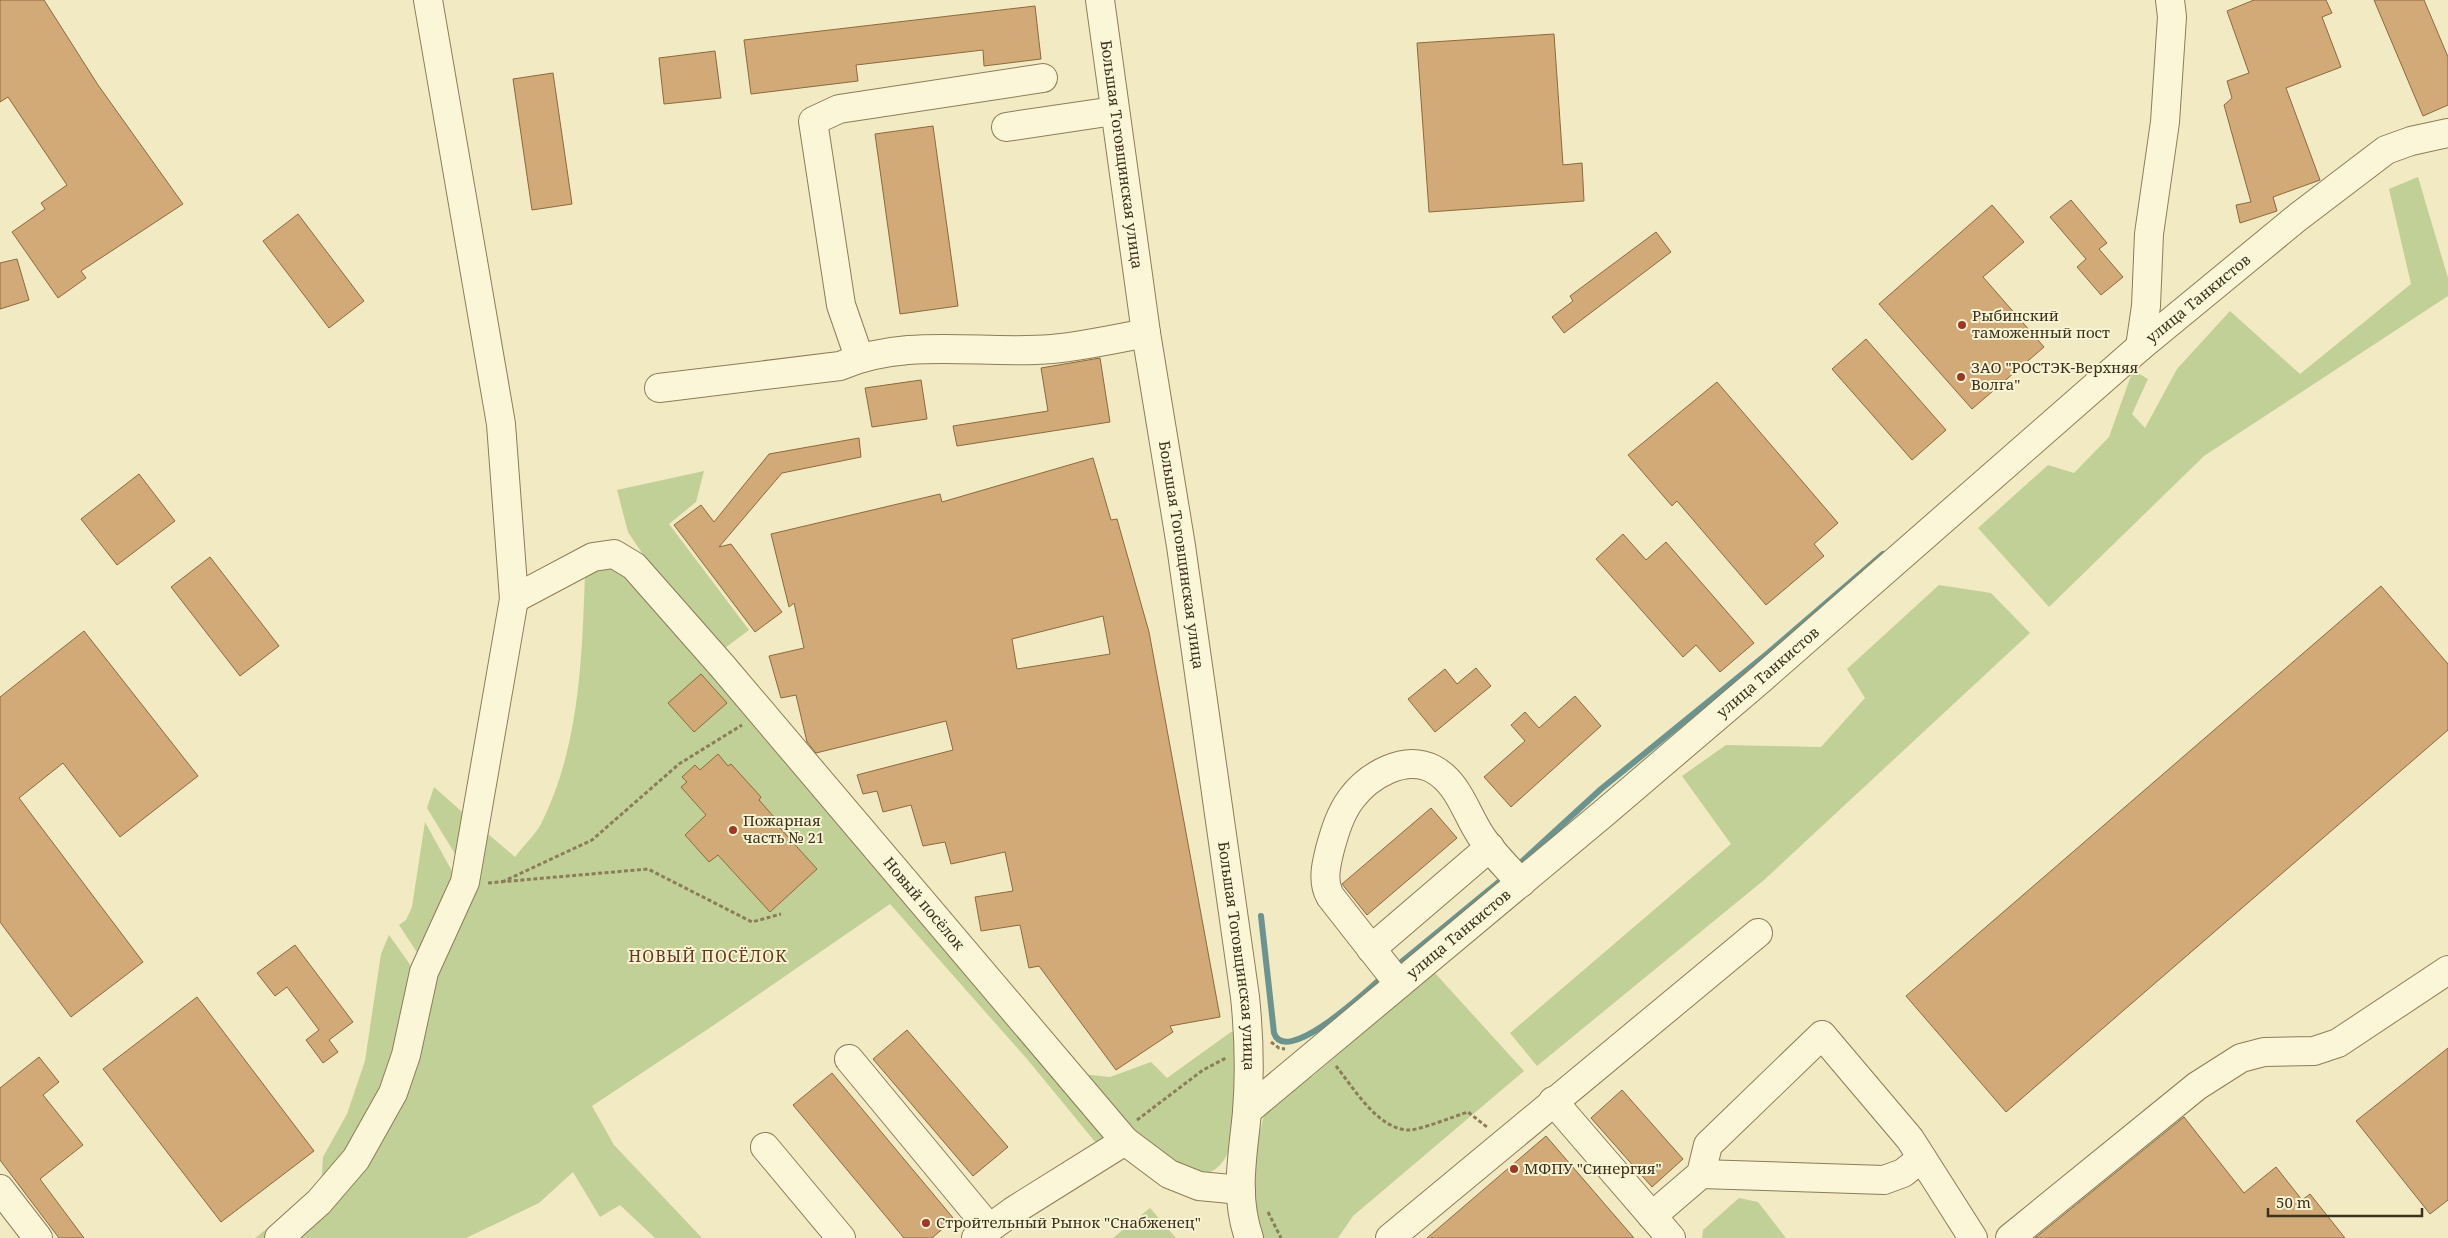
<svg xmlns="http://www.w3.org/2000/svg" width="2448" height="1238" viewBox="0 0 2448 1238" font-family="'Noto Serif',serif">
  <rect width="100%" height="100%" fill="#f1eac3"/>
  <g fill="#c1d096">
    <path d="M2418,177l30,101v18l-244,160 -155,151 -71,-79 70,-63 26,8 35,-36 24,-67 15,9 -16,35 13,14 32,-59 53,-58 70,63 111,-90 -22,-95z"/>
    <path d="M704,471l-8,31 -27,22 80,106 -24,18 -67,-71 -30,-45 -11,-42z"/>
    <path d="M606,565l24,9 478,564 -7,11 -74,-90 -137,-155 -176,121 -122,81 22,39 88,93h-47l-35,-33 -20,12 -27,-45 -34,31 -73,35h-176l71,-75 120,-335 34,29c8,-11 20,-22 26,-33 39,-78 41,-166 44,-251z"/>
    <path d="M1939,585l52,8 39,40 -266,247 -227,186 -27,-33 221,-189 -49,-68 44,-31 95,2 44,-49 -18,-29z"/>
    <path d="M434,787l36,32 -7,48 -36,-59z"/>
    <path d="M425,822l34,62 -37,76 -23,-35 7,-5 6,-13z"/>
    <path d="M389,935l27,38 -16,79 -49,104 -80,82h-16l66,-52 2,-29 24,-43 18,-53 16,-107z"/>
    <path d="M1434,972l90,99 -171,145 -15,22h-77l-8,-44 2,-42 9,-37 20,-23 29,-16z"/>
    <path d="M1231,1032h11c-2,24 -4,49 -6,73 -1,11 0,23 -3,34 -27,96 -122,-34 -151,-65l28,3 41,-15 16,16z"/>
    <path d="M1739,1198l19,4 28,36h-84l1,-8z"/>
    <path d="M1150,1208l26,30h-63z"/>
  </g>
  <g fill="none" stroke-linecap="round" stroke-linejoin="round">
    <g stroke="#6b938f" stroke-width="6">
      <path d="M1516,867l85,-78 167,-136 115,-99"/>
      <path d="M1261,916l13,117c12,35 96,-45 111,-58"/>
      <path d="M1394,968l112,-92"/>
    </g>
  </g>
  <g fill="#d1aa77" stroke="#8d693d" fill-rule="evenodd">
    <path d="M0,0h44l54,85 85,119 -102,67 5,7 -28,20 -46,-66 33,-23 -4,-6 26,-18 -59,-88 -8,5z"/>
    <path d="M2254,0h72l6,13 -10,4 19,50 -55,21 34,92 -47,17 4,14 -37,12 -4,-18 15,-3 -27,-97 8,-7 -5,-17 22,-8 -22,-62z"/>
    <path d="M2374,0h50l24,57v48l-25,11z"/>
    <path d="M1035,6l6,53 -57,7 -1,-16 -127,15 2,16 -107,13 -7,-54z"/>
    <path d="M1554,34l9,131 19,-2 2,38 -155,11 -12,-169z"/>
    <path d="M715,51l6,47 -57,6 -5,-46z"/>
    <path d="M553,73l19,131 -40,6 -19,-131z"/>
    <path d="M933,126l25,180 -58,8 -25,-180z"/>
    <path d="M2071,200l36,43 -8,6 24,28 -22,18 -24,-28 9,-8 -36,-42z"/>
    <path d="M1992,205l32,37 -41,35 61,70 -72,62 -93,-105z"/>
    <path d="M298,214l66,87 -35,27 -66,-87z"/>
    <path d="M1656,232l15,20 -107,81 -12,-16 21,-16 -3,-5z"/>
    <path d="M17,259l12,41 -29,9v-46z"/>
    <path d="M1866,339l80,91 -34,30 -80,-91z"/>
    <path d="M1100,358l10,64 -153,24 -4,-20 95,-15 -7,-43z"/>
    <path d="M921,380l6,39 -55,8 -7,-39z"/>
    <path d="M1717,382l121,141 -24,21 10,12 -58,49 -89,-104 -5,5 -44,-51z"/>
    <path d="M859,438l2,19 -79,16 -63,74 12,-3 51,68 -27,20 -81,-107 27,-20 13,17 55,-68z"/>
    <path d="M1093,458l18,62 6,-1 32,113 71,385 -50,9 3,6 -57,38 -77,-104 -10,2 -9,-43 -39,6 -6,-34 38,-6 -8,-39 -54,12 -6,-22 -22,4 -12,-41 -28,7 -6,-21 -14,3 -6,-19 96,-25 -7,-29 -130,32 -9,-11 -11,-47 -15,3 -12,-42 35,-8 -10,-45 -5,4 -18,-73 169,-40 2,8zM1103,616l7,38 -93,15 -5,-30z"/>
    <path d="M139,474l36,47 -58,44 -36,-46z"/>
    <path d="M1623,534l23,26 20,-18 88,101 -34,29 -24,-27 -13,12 -87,-98z"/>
    <path d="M210,557l69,89 -39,30 -69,-89z"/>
    <path d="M2381,586l67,78v66l-442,382 -100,-116z"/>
    <path d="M84,631l114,145 -78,61 -57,-74 -44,35 124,164 -72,55 -71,-95v-225z"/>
    <path d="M1476,668l15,18 -56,46 -27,-33 37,-30 12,15z"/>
    <path d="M701,674l26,29 -33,29 -26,-29z"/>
    <path d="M1575,696l26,30 -90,81 -27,-30 41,-36 -14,-16 14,-13 14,16z"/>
    <path d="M718,754l10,12 3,-2 30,33 -2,3 22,25 -2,2 38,42 -47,43 -52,-57 -9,7 -24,-27 21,-20 -25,-28 6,-5 -5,-5 13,-12 5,5z"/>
    <path d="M1431,808l26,30 -90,77 -25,-31z"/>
    <path d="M295,945l58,77 -24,18 9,12 -15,11 -17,-23 13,-10 -32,-43 -12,9 -18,-23z"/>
    <path d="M197,997l117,154 -93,71 -118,-153z"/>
    <path d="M907,1030l101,117 -35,29 -100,-117z"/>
    <path d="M2448,1048v152l-18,14 -74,-93z"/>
    <path d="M39,1057l20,25 -16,13 40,50 -43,34 44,59h-25l-59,-78v-72z"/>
    <path d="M832,1073l122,146 -22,19h-28l-111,-133z"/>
    <path d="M1622,1090l61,69 -31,28 -61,-69z"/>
    <path d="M2184,1117l60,76 32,-26 26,33 8,-6 35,44h-310z"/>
    <path d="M1546,1136l88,102h-207z"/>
  </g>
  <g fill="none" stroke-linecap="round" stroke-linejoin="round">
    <g stroke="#8d7c58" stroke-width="30">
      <g id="minor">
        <path id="s1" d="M1100,0l46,333 35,213 64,451c4,38 5,77 2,115 -4,44 -13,82 2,126"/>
        <path d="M1006,127l108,-16"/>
        <path d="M2140,347l6,-41 3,-72 16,-112 7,-105 -2,-17"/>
        <path d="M859,357l-18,-52 -28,-184 26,-12 204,-31"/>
        <path d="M659,388l181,-22c66,-29 142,-11 212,-17 31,-3 63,-10 94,-16"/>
        <path id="s2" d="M514,599l79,-42 21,-3 20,12 89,101 402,474 44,33 30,12 42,4"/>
        <path d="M1371,949l119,-102"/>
        <path d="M1399,984l-69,-88c-8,-15 -4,-31 0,-47 5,-18 10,-35 21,-50 17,-23 53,-45 82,-30 26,14 33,45 48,67 11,17 27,32 40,47"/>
        <path d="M849,1059l140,169"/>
        <path d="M1553,1101l118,137"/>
        <path id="s3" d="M1247,1111l357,-298 157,-134 379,-332 158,-130 88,-67 25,-9 37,-8"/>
        <path d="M765,1147l76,91"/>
        <path d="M1701,1174l183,6 19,-7 19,-15"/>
        <path d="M0,1189l38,49"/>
        <path d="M1652,1216l49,-42 7,-29 114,-110 88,104 63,99"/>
        <path d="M279,1238l40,-36 37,-43 37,-66 13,-38 18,-83 41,-90 49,-283 -13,-175 -73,-424"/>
        <path d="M976,1238l37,-27 112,-70"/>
        <path d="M1390,1238l368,-305"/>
        <path d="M2010,1238l187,-152 44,-28 23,-6 50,-1 24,-8 110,-73"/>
      </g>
    </g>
    <g stroke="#8d7c58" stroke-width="3" stroke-dasharray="4 2.5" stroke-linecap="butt">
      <path d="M502,882l90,-42 87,-76 63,-39"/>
      <path d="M488,883l160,-14 104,53 29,-8"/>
      <path d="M1271,1042l8,6 6,1"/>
      <path d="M1336,1066c17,21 42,64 73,64 11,0 46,-14 59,-18l19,15"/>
      <path d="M1137,1120l66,-50 23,-12"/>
      <path d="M1268,1212l13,26"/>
    </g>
    <use href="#minor" stroke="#fbf6d7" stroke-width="28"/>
  </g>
  <g fill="#a03624" stroke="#f8f3d3" stroke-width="2">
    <circle cx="1962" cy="325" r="5"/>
    <circle cx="1961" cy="377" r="5"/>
    <circle cx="733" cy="830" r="5"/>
    <circle cx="1514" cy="1169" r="5"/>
    <circle cx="926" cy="1223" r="5"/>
  </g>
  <g text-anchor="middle" stroke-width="4" stroke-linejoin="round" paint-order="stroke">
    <g font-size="15" fill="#3c311e" stroke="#f8f3d3">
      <text dy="5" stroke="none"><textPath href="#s1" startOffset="156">Большая Тоговщинская улица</textPath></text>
      <text dy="5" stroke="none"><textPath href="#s3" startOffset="1251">улица Танкистов</textPath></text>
      <text dy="5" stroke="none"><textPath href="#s1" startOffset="561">Большая Тоговщинская улица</textPath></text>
      <text dy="5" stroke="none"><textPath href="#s3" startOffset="681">улица Танкистов</textPath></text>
      <text dy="5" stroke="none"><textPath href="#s2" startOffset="579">Новый посёлок</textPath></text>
      <text dy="5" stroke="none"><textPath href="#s3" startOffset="276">улица Танкистов</textPath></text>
      <text dy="5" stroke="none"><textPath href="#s1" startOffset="966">Большая Тоговщинская улица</textPath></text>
    </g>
    <g font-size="15" fill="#3c311e" stroke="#f8f3d3" text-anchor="start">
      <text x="1972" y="321">Рыбинский<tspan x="1972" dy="17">таможенный пост</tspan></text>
      <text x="1971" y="373">ЗАО "РОСТЭК-Верхняя<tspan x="1971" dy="17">Волга"</tspan></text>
      <text x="743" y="826">Пожарная<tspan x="743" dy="17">часть № 21</tspan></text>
      <text x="1524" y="1174">МФПУ "Синергия"</text>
      <text x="936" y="1228">Стройтельный Рынок "Снабженец"</text>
    </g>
    <g font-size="16" letter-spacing="1" fill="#6b371a" stroke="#f8f3d3">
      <text x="708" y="962">НОВЫЙ ПОСЁЛОК</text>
    </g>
  </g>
  <path d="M2268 1208v8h154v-8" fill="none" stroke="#3c311e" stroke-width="2.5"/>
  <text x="2276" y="1208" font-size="15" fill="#3c311e" stroke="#f8f3d3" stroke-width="4" paint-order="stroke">50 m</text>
</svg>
